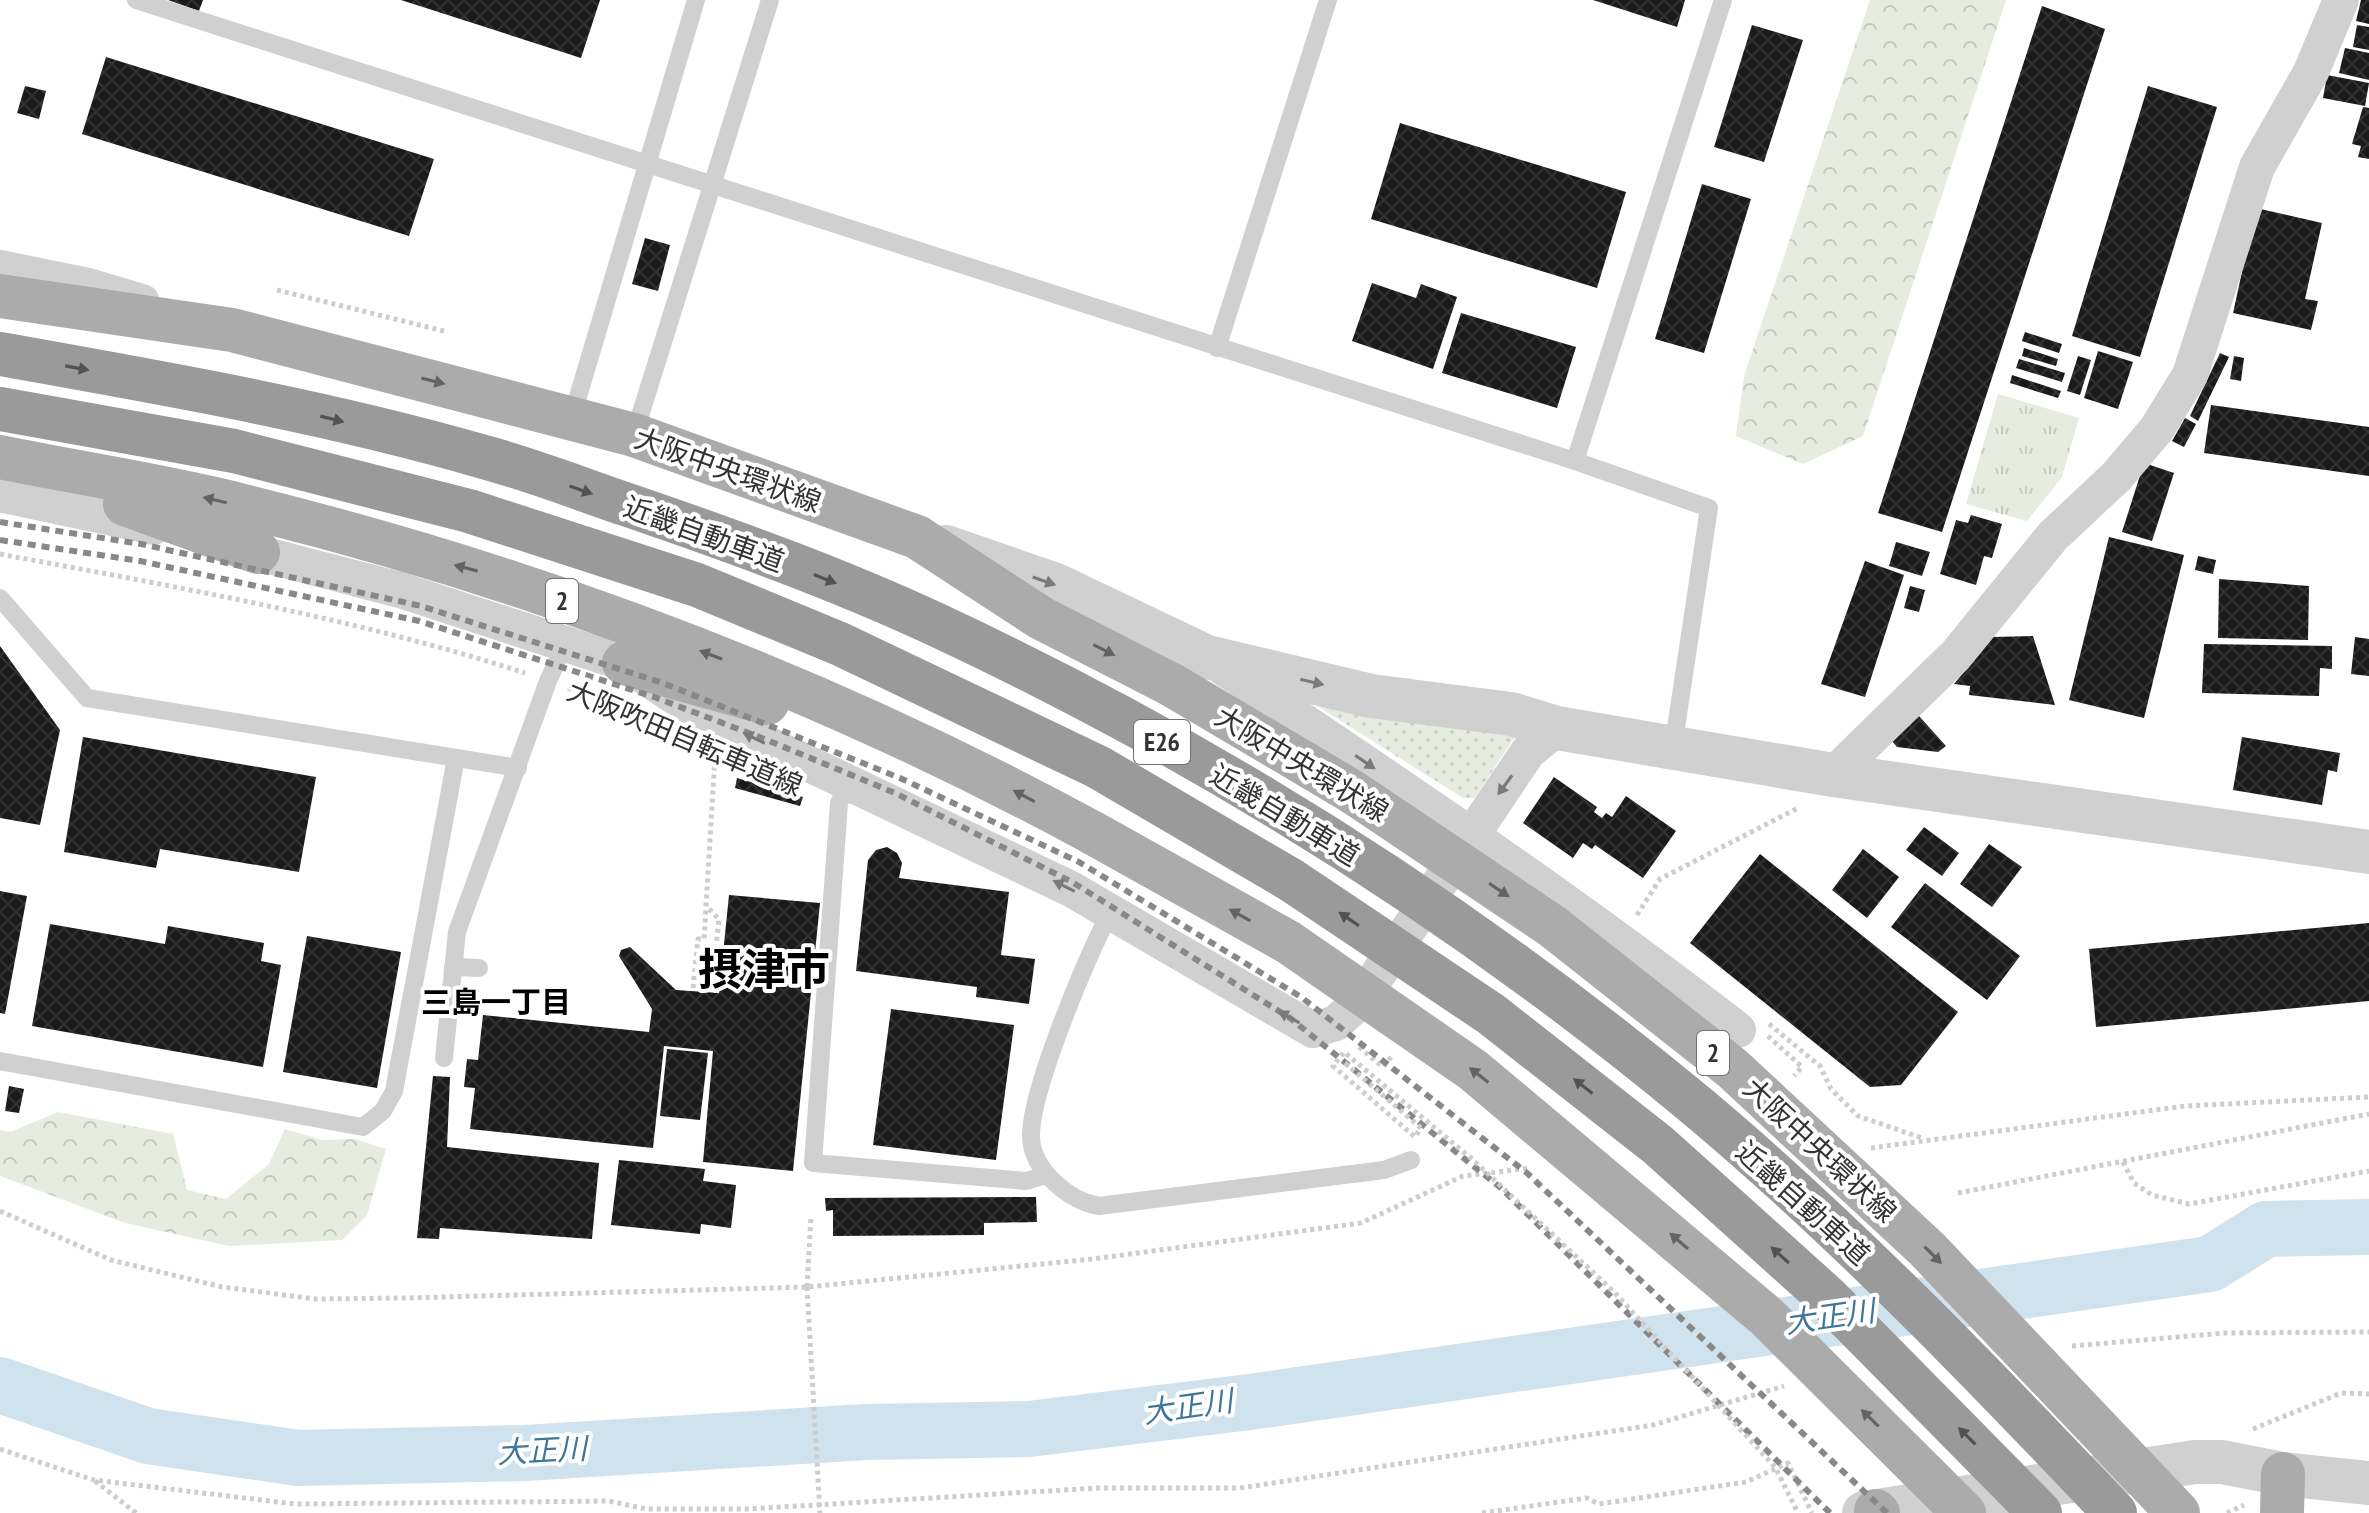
<svg xmlns="http://www.w3.org/2000/svg" width="2369" height="1513" viewBox="0 0 2369 1513" font-family="'PT Sans Narrow','Noto Sans JP',sans-serif">
  <defs>
    <pattern id="grass-dots" width="8" height="8" patternUnits="userSpaceOnUse" patternTransform="scale(2)"><rect width="8" height="8" fill="#e6ecdf"/><path d="M2 2h.1M6 6h.1" fill="none" stroke="#c6cbc0" stroke-width="1.8" stroke-linecap="round"/></pattern>
    <pattern id="forest-crowns" width="20" height="18" patternUnits="userSpaceOnUse" patternTransform="scale(2)"><rect width="20" height="18" fill="#e6ecdf"/><path d="M2 6a3 3 0 1 1 6 0M12 15a3 3 0 1 1 6 0" fill="none" stroke="#c6cbc0"/></pattern>
    <pattern id="park-tufts" width="24" height="20" patternUnits="userSpaceOnUse" patternTransform="scale(2)"><rect width="24" height="20" fill="#e6ecdf"/><path d="M3 7l-1-3M5 7V3M7 7l1-3M15 17l-1-3M17 17v-4M19 17l1-3" fill="none" stroke="#c6cbc0"/></pattern>
    <pattern id="building-cross-hatch" width="8" height="8" patternUnits="userSpaceOnUse" patternTransform="scale(2)"><rect width="8" height="8" fill="#1a1a1a"/><path d="M0 0l8 8M0 8l8-8" fill="none" stroke="#333"/></pattern>
  </defs>
  <rect width="100%" height="100%" fill="#fff"/>
  <path fill="url(#grass-dots)" d="M1314,704l194,25 6,9 -39,60h-12z"/>
  <g fill="url(#forest-crowns)">
    <path d="M1870,0h136l-143,436 -60,28 -67,-28 8,-60z"/>
    <path d="M58,1112l115,22 14,56 39,9 43,-35 16,-35 37,11 33,-1 31,10 -19,66 -25,25 -113,6 -104,-23 -125,-47v-46l10,2z"/>
  </g>
  <path fill="url(#park-tufts)" d="M1998,394l81,24 -17,59 -35,44 -61,-17z"/>
  <g fill="none" stroke-linecap="round" stroke-linejoin="round">
    <path stroke="#cfe2ee" stroke-width="56" d="M0,1385l148,51 150,22 227,-5 341,-21 163,-3 221,-27 960,-138 56,-35 103,-2"/>
  </g>
  <g fill="url(#building-cross-hatch)">
    <path d="M168,0h35l-4,11z"/>
    <path d="M401,0h199l-19,58z"/>
    <path d="M1593,0h92l-8,27z"/>
    <path d="M2361,0h8v24l-13,-3z"/>
    <path d="M2042,6l63,23 -163,503 -64,-19z"/>
    <path d="M1752,25l51,15 -39,122 -50,-15z"/>
    <path d="M2357,25l12,2v23l-16,-3z"/>
    <path d="M2345,48l24,5v27l-30,-7z"/>
    <path d="M106,57l328,102 -25,77 -327,-102z"/>
    <path d="M2327,75l42,8 -4,23 -42,-8z"/>
    <path d="M25,86l21,5 -7,28 -22,-6z"/>
    <path d="M2148,86l69,21 -77,250 -68,-21z"/>
    <path d="M2363,107l6,1v51l-11,-2 3,-11 -9,-2z"/>
    <path d="M1400,123l226,69 -29,96 -226,-69z"/>
    <path d="M1702,184l49,15 -47,154 -49,-14z"/>
    <path d="M2256,208l66,15 -17,76 13,2 -7,29 -78,-17z"/>
    <path d="M645,238l25,7 -12,46 -26,-7z"/>
    <path d="M1372,283l44,15 5,-14 36,13 -24,72 -81,-28z"/>
    <path d="M1461,313l115,34 -19,61 -115,-35z"/>
    <path d="M2025,332l37,12 -3,9 -37,-12z"/>
    <path d="M2024,348l34,11 -2,7 -34,-10z"/>
    <path d="M2098,351l35,11 -15,47 -34,-11z"/>
    <path d="M2220,353l9,4 -31,64 -8,-5z"/>
    <path d="M2078,356l13,4 -11,35 -13,-4z"/>
    <path d="M2234,356l10,2 -3,23 -11,-2z"/>
    <path d="M2019,359l46,14 -3,9 -46,-14z"/>
    <path d="M2012,375l49,16 -3,7 -48,-15z"/>
    <path d="M2211,405l158,22v49l-165,-23z"/>
    <path d="M2185,418l11,6 -12,23 -12,-6z"/>
    <path d="M2144,463l30,10 -22,68 -30,-9z"/>
    <path d="M1971,515l31,9 -10,34 -8,-2 -8,29 -36,-11 16,-54 12,3z"/>
    <path d="M2109,537l75,18 -40,163 -75,-18z"/>
    <path d="M1896,542l34,10 -8,24 -33,-10z"/>
    <path d="M2198,556l18,4 -3,14 -18,-4z"/>
    <path d="M1865,561l39,14 -39,122 -44,-13z"/>
    <path d="M2219,579l90,7 -1,54 -90,-2z"/>
    <path d="M1910,586l15,4 -6,22 -15,-4z"/>
    <path d="M2033,636l22,69 -86,-10 1,-9 -16,-2 39,-47z"/>
    <path d="M2355,637l14,2v37l-18,-2z"/>
    <path d="M2204,644l128,2v23l-12,-1 -1,28 -117,-3z"/>
    <path d="M0,646l60,84 -20,95 -40,-7z"/>
    <path d="M1919,716l27,30 -8,6 -41,-5 -6,-7z"/>
    <path d="M83,737l233,40 -17,95 -139,-23 -4,19 -92,-16z"/>
    <path d="M2242,737l98,16 -3,19 -9,-2 -6,35 -89,-15z"/>
    <path d="M1554,777l43,30 -3,5 8,6 4,-5 6,4 14,-21 50,35 -33,47 -48,-33 -3,4 -9,-6 -10,15 -50,-35z"/>
    <path d="M737,778l66,19 -3,9 -65,-18z"/>
    <path d="M1924,827l35,26 -17,23 -36,-26z"/>
    <path d="M1989,844l33,23 -30,40 -32,-23z"/>
    <path d="M887,847l10,6 5,10 -3,15 110,14 -8,63 34,4 -6,45 -53,-7 1,-10 -121,-16 12,-111 8,-10z"/>
    <path d="M1863,849l36,28 -32,41 -35,-28z"/>
    <path d="M1760,854l198,158 -57,73 -31,2 -180,-144z"/>
    <path d="M1925,883l95,73 -33,44 -96,-73z"/>
    <path d="M0,891l27,5 -22,118 -5,-1z"/>
    <path d="M729,895l91,8 -27,268 -90,-9 10,-111 -49,-5 -11,102 -183,-19 5,-41 -11,-1 3,-28 11,1 5,-45 166,17 3,-23 -33,-53 2,-6 9,-3 46,43 43,3z"/>
    <path d="M2369,923v78l-273,26 -7,-78z"/>
    <path d="M50,924l115,20 3,-18 96,17 -3,18 20,4 -18,102 -231,-41z"/>
    <path d="M307,936l94,16 -24,136 -94,-16z"/>
    <path d="M891,1009l123,16 -18,135 -123,-15z"/>
    <path d="M667,1049l41,4 -8,67 -40,-4z"/>
    <path d="M433,1076l17,1 -3,70 152,16 -7,76 -152,-11 -1,11 -22,-1z"/>
    <path d="M9,1086l15,3 -5,24 -14,-2z"/>
    <path d="M619,1160l86,9 -2,12 33,4 -5,43 -30,-4 -1,10 -89,-9z"/>
    <path d="M1036,1197l1,25 -53,1v12l-151,1v-26l-7,1 -1,-13z"/>
  </g>
  <g fill="none" stroke-linecap="round" stroke-linejoin="round">
    <g stroke="#cdcdcd" stroke-width="5" stroke-dasharray="4 4" stroke-linecap="butt">
      <path d="M277,290l171,42"/>
      <path d="M0,554c176,33 355,64 525,119"/>
      <path d="M568,688l63,23"/>
      <path d="M709,909l10,10 -7,65"/>
      <path d="M1637,915l23,-36 138,-71"/>
      <path d="M693,988l5,-49h6l11,-182"/>
      <path d="M1769,1024l51,42 11,23 27,27 64,22"/>
      <path d="M1768,1036l34,31 -8,9"/>
      <path d="M1359,1047l24,20 9,-11"/>
      <path d="M1871,1148l314,-42 184,-9"/>
      <path d="M2123,1162l11,21 18,12 37,9 180,-33"/>
      <path d="M1958,1193l411,-79"/>
      <path d="M0,1211l111,49 111,27 94,12 90,-1 401,-11 286,-28 268,-36 102,-47 67,-8"/>
      <path d="M807,1287l4,-71"/>
      <path d="M2072,1346l153,-13 144,-1"/>
      <path d="M2253,1429l88,-36 28,1"/>
      <path d="M0,1449l94,31 201,24 314,-3 37,8h103l347,-21h144l413,-63 131,-39"/>
      <path d="M95,1481l41,32"/>
      <path d="M1482,1513l105,-15 12,6 147,-22 42,-19 24,50"/>
      <path d="M2227,1513l17,-8"/>
    </g>
    <g stroke="#d0d0d0" stroke-width="18">
      <path d="M136,0l1439,461 134,47 -36,240"/>
      <path d="M1217,348l111,-348"/>
      <path d="M572,417l124,-417"/>
      <path d="M634,435l136,-435"/>
      <path d="M1575,461l148,-461"/>
      <path d="M0,598l87,100 431,70"/>
      <path d="M848,784l-9,19 -26,360 213,18 20,-6"/>
      <path d="M1110,913c-23,44 -80,178 -79,224 1,33 38,64 68,69l285,-36 27,-10"/>
      <path d="M453,967l26,1"/>
      <path d="M444,1058l13,-126 91,-251 17,-37"/>
      <path d="M0,1061l363,66 20,-16 11,-20 62,-333"/>
    </g>
    <g stroke="#d0d0d0" stroke-width="36">
      <path d="M0,268l88,18 54,16"/>
      <path d="M0,494l154,33"/>
      <path d="M231,546l169,44 224,73 68,45 379,181 242,141 23,-7 24,-22 168,-249 29,-24"/>
      <path d="M1218,664c177,118 352,236 520,366"/>
      <path d="M1833,775l123,-120 97,-119 63,-59 40,-47 34,-55 67,-208 54,-95 30,-72"/>
    </g>
    <g stroke="#d0d0d0" stroke-width="44">
      <path d="M946,547l110,38 151,72 164,39 140,18 46,14 276,47 536,77"/>
      <path d="M1864,1513l331,-51h27l61,12 86,9"/>
    </g>
    <g stroke="#ababab" stroke-width="44">
      <path d="M0,296l232,34 402,105 283,102 124,81 131,67"/>
      <path d="M0,457c73,15 147,26 219,43 304,73 600,184 874,333"/>
      <path d="M125,504l133,48"/>
      <path d="M624,663l143,40"/>
      <path d="M1876,1511l2,2"/>
      <path d="M2282,1513l1,-39"/>
    </g>
    <g stroke="#888" stroke-width="6" stroke-dasharray="8 6" stroke-linecap="butt">
      <path d="M0,522l141,22 280,62 242,77 237,95 179,84 222,135 226,176 360,340"/>
      <path d="M0,540l140,21 279,60 235,76 108,41 133,55 177,89 218,136 212,171 328,324"/>
    </g>
    <g stroke="#cdcdcd" stroke-width="5" stroke-dasharray="4 4" stroke-linecap="butt">
      <path d="M1345,1063l76,65 -6,9 -82,-71 11,-14 128,107 142,133 161,175 23,46"/>
      <path d="M807,1287l13,226"/>
    </g>
    <g stroke="#ababab" stroke-width="44">
      <path d="M1172,685l179,106 201,135 180,142 195,181 251,264"/>
      <path d="M1093,833l195,109 185,128 294,247 197,196"/>
    </g>
    <g stroke="#9a9a9a" stroke-width="44">
      <path d="M0,354c163,29 325,57 484,103 48,13 94,31 141,47 105,36 211,74 312,121 272,127 530,290 761,482 148,124 284,266 417,406"/>
      <path d="M0,409l234,42 235,60 228,74 143,59 258,123 193,113 200,134 167,131 168,151 214,217"/>
    </g>
  </g>
  <defs><path id="oneway-solid" d="M-6-.8H1V-3.2L6.5 0L1 3.2V.8H-6Z" transform="scale(2)"/></defs>
  <g fill="#525252">
    <use href="#oneway-solid" transform="translate(77 368) rotate(10)"/>
    <use href="#oneway-solid" transform="translate(332 419) rotate(14)"/>
    <use href="#oneway-solid" transform="translate(581 490) rotate(19)"/>
    <use href="#oneway-solid" transform="translate(825 579) rotate(22)"/>
    <use href="#oneway-solid" transform="translate(1349 919) rotate(-146)"/>
    <use href="#oneway-solid" transform="translate(1583 1086) rotate(-142)"/>
    <use href="#oneway-solid" transform="translate(1780 1255) rotate(-138)"/>
    <use href="#oneway-solid" transform="translate(1967 1436) rotate(-135)"/>
  </g>
  <g fill="#636363">
    <use href="#oneway-solid" transform="translate(433 381) rotate(14)"/>
    <use href="#oneway-solid" transform="translate(215 500) rotate(-167)"/>
    <use href="#oneway-solid" transform="translate(466 568) rotate(-165)"/>
    <use href="#oneway-solid" transform="translate(1104 650) rotate(27)"/>
    <use href="#oneway-solid" transform="translate(711 655) rotate(-159)"/>
    <use href="#oneway-solid" transform="translate(1024 796) rotate(-152)"/>
    <use href="#oneway-solid" transform="translate(1499 890) rotate(34)"/>
    <use href="#oneway-solid" transform="translate(1240 915) rotate(-151)"/>
    <use href="#oneway-solid" transform="translate(1479 1075) rotate(-142)"/>
    <use href="#oneway-solid" transform="translate(1679 1241) rotate(-139)"/>
    <use href="#oneway-solid" transform="translate(1933 1255) rotate(45)"/>
    <use href="#oneway-solid" transform="translate(1870 1418) rotate(-136)"/>
  </g>
  <g fill="#7a7a7a">
    <use href="#oneway-solid" transform="translate(1044 581) rotate(19)"/>
    <use href="#oneway-solid" transform="translate(1312 682) rotate(13)"/>
    <use href="#oneway-solid" transform="translate(754 738) rotate(-154)"/>
    <use href="#oneway-solid" transform="translate(1365 762) rotate(34)"/>
    <use href="#oneway-solid" transform="translate(1505 785) rotate(126)"/>
    <use href="#oneway-solid" transform="translate(1064 886) rotate(-153)"/>
    <use href="#oneway-solid" transform="translate(1289 1017) rotate(-151)"/>
  </g>
  <g text-anchor="middle" stroke-width="8" stroke-linejoin="round" paint-order="stroke">
    <g fill="#fff" stroke="#707070" stroke-width="2">
      <rect x="546" y="579" width="32" height="44" rx="6"/>
      <rect x="1134" y="720" width="56" height="44" rx="6"/>
      <rect x="1697" y="1031" width="32" height="44" rx="6"/>
    </g>
    <g font-size="26" font-weight="bold" fill="#333">
      <text x="562" y="610">2</text>
      <text x="1162" y="751">E26</text>
      <text x="1713" y="1062">2</text>
    </g>
    <g font-size="28" fill="#333" stroke="#fff">
      <text transform="translate(728 470) rotate(20)" y="10">大阪中央環状線</text>
      <text transform="translate(704 534) rotate(20)" y="10">近畿自動車道</text>
      <text transform="translate(685 738) rotate(23)" y="10">大阪吹田自転車道線</text>
      <text transform="translate(1302 764) rotate(31)" y="10">大阪中央環状線</text>
      <text transform="translate(1285 815) rotate(31)" y="10">近畿自動車道</text>
      <text transform="translate(1820 1150) rotate(43)" y="10">大阪中央環状線</text>
      <text transform="translate(1803 1203) rotate(42)" y="10">近畿自動車道</text>
    </g>
    <g font-size="30" font-weight="bold" fill="#000" stroke="#fff">
      <text x="496" y="1013">三島一丁目</text>
    </g>
    <g font-size="30" font-style="italic" fill="#3f7597" stroke="#fff">
      <text transform="translate(1830 1317) rotate(-8)" y="10">大正川</text>
      <text transform="translate(1188 1407) rotate(-8)" y="10">大正川</text>
      <text transform="translate(542 1451) rotate(-3)" y="10">大正川</text>
    </g>
    <g font-size="44" font-weight="bold" fill="#000" stroke="#fff">
      <text x="764" y="985">摂津市</text>
    </g>
  </g>
</svg>
